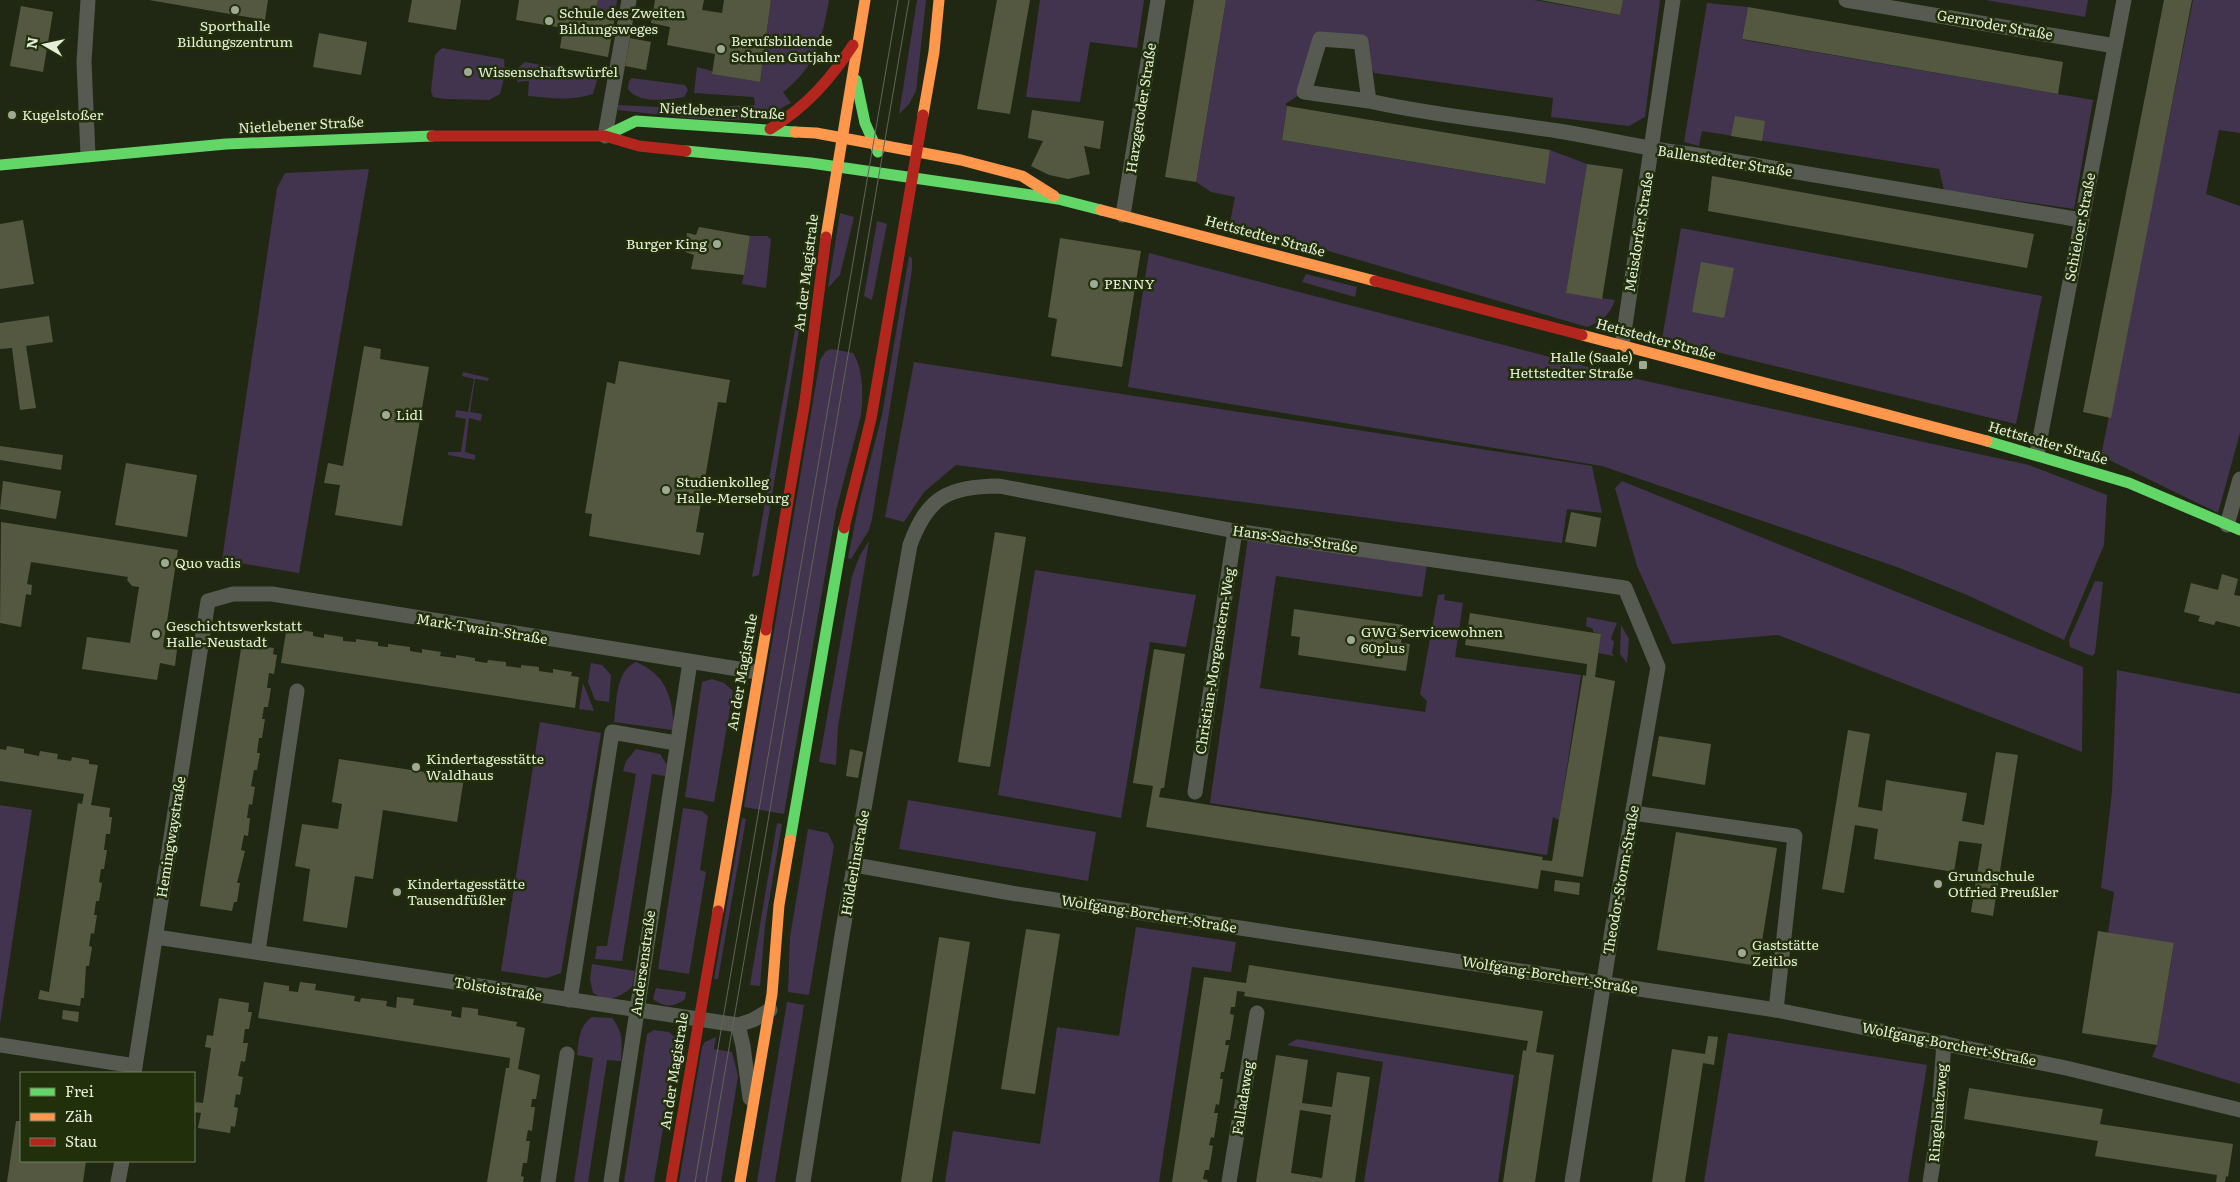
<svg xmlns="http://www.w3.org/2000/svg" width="2240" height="1182" viewBox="0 0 2240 1182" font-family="Literata,serif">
  <rect width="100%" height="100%" fill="#202813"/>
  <g fill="#42334f">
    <path d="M598,0h19l-2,16 -20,-3z"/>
    <path d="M771,0h58c-7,39 -13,67 -46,92l8,11c-12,6 -25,14 -39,16 -40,4 -93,-5 -134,-9v-5l61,3 76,-3 -1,-8 -60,-4 3,-26 15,4v3l48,8z"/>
    <path d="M917,0h9l-10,91 -7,13 -10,10z"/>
    <path d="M1040,0h104l-7,48 -47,-6 -10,60 -54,-5z"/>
    <path d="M1226,0h308l86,15 3,-15h37l-15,117 -16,9 -78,-9 2,-19 -179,-25 -13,-31 -42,-1 -15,51 -19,12 2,2 -5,34 262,44 6,-34 37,14 -21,129 49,7c-5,15 -13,21 -28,27l-357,-105 5,-25 -24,-5 -15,-10z"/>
    <path d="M1985,0h103l-3,17z"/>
    <path d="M2193,0h47v133l-21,-3 -13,64 34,12v227l-22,80 -117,-57z"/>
    <path d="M1707,3l41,4 -6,32 2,1 349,60 -19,109 -130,-19 -5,-21 -237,-38 -3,15 -15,-4z"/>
    <path d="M442,48l62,11 1,14 -5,21 -11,6 -44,-1 -12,-2 -2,-6 4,-36z"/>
    <path d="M525,62l64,12 8,6 -4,14c-21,7 -43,4 -65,2l1,-15 -12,1 2,-15z"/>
    <path d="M632,78l53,7 3,5 -4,7c-17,3 -46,7 -56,-8l1,-8z"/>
    <path d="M369,169l-70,404 -77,-13 55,-372 8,-15z"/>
    <path d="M840,213l14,4 -14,58 -12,13z"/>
    <path d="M877,221l10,3 -15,76 -8,-4z"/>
    <path d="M1681,228l361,68 -26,128 -354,-85z"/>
    <path d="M750,236h17l4,3 -5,49 -24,-4z"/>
    <path d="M1149,253l474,123 406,89 78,30 -3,50 -40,95 -97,-45 -70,-28 -295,-101 -474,-79z"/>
    <path d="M909,256l3,2v12l-40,249 -3,11 -18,29 -3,-1 11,-55 23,-88z"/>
    <path d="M1306,274l51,13 -2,10 -53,-15z"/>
    <path d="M796,324h4l-41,251 -7,2z"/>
    <path d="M831,349l22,4c11,18 10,41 8,62l-25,96 -52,303 -40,-7 76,-447 6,-9z"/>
    <path d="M914,362l678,104 10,47 -35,-4 -5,34 -606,-78 -32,27 -20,30 -19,-5z"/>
    <path d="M463,372l26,6 -1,3 -13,-2 -5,33 12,2 -1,7 -12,-3 -4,34 10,3v5l-27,-5v-3h13l5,-33 -11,-2 1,-7 12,2 6,-33 -12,-3z"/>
    <path d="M1622,481l461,186 -1,85 -304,-117 -106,9 -35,-78 -22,-78z"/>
    <path d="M1248,538l179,26 -5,33 -146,-21 -16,112 165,24 2,-11 -7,-7 18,-99 7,-1 -1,6 19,3 -8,54 126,18 -22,145 -6,-3 -6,38 -337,-52z"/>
    <path d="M869,541l-31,186 -2,38 -17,-3 33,-186 8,-21z"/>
    <path d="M1035,570l161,25 -10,52 -36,-5 -29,176 -123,-23z"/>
    <path d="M2095,581l8,1 -8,71 -3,3 -22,-9 -1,-7z"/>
    <path d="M1587,617l30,6 -6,15 3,4 -2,11 2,3 -16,-3 3,-19 -8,-2v-3l-7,-3z"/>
    <path d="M1621,625l8,14 -2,24 -7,-9z"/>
    <path d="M636,662c30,13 36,34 38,65l-2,3 -58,-8c3,-20 1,-51 22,-60z"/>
    <path d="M591,663l11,2 9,10 -2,27 -14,-2 -7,-18z"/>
    <path d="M2117,670l123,24v390l-88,-27 5,-12 17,-101 -66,-11 6,-41 -13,-4 11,-96z"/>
    <path d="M712,679l12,4 9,8 -19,111 -29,-5 17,-115z"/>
    <path d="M583,683l11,28 -15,-2z"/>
    <path d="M540,722l61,11 -40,240 -14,5 -46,-7z"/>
    <path d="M636,749l24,5 7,11 -2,11 -13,-2 -30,187 -27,-2 2,-13h10l29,-172 -13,-3 3,-10z"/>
    <path d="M908,800l188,32 -8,49 -189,-32z"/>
    <path d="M0,805l32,5 -32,214z"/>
    <path d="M683,808l19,3 6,5 -8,54 6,2 -17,102 -31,-5z"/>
    <path d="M742,818l4,1 -28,160h-4z"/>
    <path d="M777,823l5,1 -17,101 -5,61 -10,-1z"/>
    <path d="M808,829l20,4 6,13 -25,149 -21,-3 2,-55z"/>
    <path d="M1136,927l100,15 -5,30 -39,-5 -33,215h-214l8,-51 87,13 17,-117 62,9z"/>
    <path d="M592,964l43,7 -3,16c-13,11 -24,16 -39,6l-3,-14z"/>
    <path d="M656,988l30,4 -1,7c-10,8 -21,9 -32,0z"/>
    <path d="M787,1002l17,3 -29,177h-18z"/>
    <path d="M592,1017l20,1c12,15 10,25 9,43l-14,-1 -19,122h-14l19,-124 -16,-3c2,-16 2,-29 15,-38z"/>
    <path d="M654,1030l15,2 9,8 -24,142h-30l23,-148z"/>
    <path d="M1728,1033l199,32 -19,117h-204z"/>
    <path d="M716,1037l-2,12 18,3 6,24 -17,106h-42l23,-135 3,-5z"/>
    <path d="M1297,1039l217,36 -16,107h-134l19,-120 -96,-17z"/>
  </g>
  <g fill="#545840" fill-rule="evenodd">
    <path d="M149,0h119l-3,20z"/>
    <path d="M412,0h49l-5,30 -48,-8z"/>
    <path d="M519,0h79l-3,13 20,3 -7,41 -48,-9 3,-20 -47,-8z"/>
    <path d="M655,0h49l-2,10 20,3 2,-13h47l-11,82 -48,-8 3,-20 -48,-9 3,-18 -19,-4z"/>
    <path d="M997,0h33l-20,114 -33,-5z"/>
    <path d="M1194,0h32l-30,182 -31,-5z"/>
    <path d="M1540,0h83l-3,15z"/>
    <path d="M2164,0h28l-81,418 -28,-6z"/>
    <path d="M21,6l32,6 -10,60 -33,-6z"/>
    <path d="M1748,7l315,55 -5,32 -316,-55z"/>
    <path d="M319,33l48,9 -6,33 -48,-8z"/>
    <path d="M630,38l21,4 -5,28 -21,-4z"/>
    <path d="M1287,106l263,44 -5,34 -263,-44z"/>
    <path d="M1032,110l72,11 -4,28 -16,-3 6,28 -22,5 -19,-4 -18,-9 12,-25 -15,-3z"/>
    <path d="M1735,116l30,5 -3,20 -31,-5z"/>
    <path d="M1587,164l36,5 -21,130 -36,-6z"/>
    <path d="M1712,176l322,58 -7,34 -319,-57z"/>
    <path d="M23,220l11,64 -34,5v-65z"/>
    <path d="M699,227l51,9 -6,39 -53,-6 3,-14 -9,-3 2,-19 9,2z"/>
    <path d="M1060,238l81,13 -19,116 -71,-11 6,-37 -9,-2z"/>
    <path d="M1701,262l33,6 -10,50 -32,-6z"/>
    <path d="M49,316l4,26 -27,4 10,62 -16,2 -8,-62 -12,1v-26z"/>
    <path d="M364,346l17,3 -1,10 49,8 -27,159 -67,-11 5,-30 -16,-2 4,-20 15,3z"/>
    <path d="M619,361l111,19 -4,23 -8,-1 -22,130 8,1 -4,22 -111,-19 3,-22 -7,-1 22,-131 8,2z"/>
    <path d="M0,446l63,9 -2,15 -61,-10z"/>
    <path d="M126,463l71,12 -10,62 -72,-12z"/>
    <path d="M3,481l58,10 -5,28 -56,-10z"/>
    <path d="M1571,512l30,6 -5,29 -31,-5z"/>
    <path d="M1,522l177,28 -15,97 14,2 -2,17 -15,-3 -3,17 -75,-11 5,-32 43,6 9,-56 -7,-1 -5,-6 1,-3 -97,-15 -4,22 5,1 -1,10 -5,-1 -5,33 -21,-4z"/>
    <path d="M995,532l31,5 -36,230 -32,-5z"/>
    <path d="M2222,574l16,5 -4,16 6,1v31l-24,-6 -2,4 -16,-4 2,-5 -16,-4 7,-29 27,7z"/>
    <path d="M1294,609l110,16 -3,18 9,1 -4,27 -108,-16 2,-18 -9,-1z"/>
    <path d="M1470,613l131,21 -6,43 20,4 -32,196 -42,-7 -3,19 -392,-62 7,-41 -20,-3 21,-134 31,5 -21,134h-3l-2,9 384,60 -1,3 10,1 31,-186 3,1 1,-12 -122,-19z"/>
    <path d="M293,629l20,3v4l11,2v-4l19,3v4l13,1v-3l22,3v4l10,1v-3l22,3v4l12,2v-4l19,3 -1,4 16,2v-3l19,3v3l12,2 1,-3 18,2v4l15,2v-3l18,2v4l14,2v-4l19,3 -1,4 8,1 -4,31 -294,-45 5,-31 6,1z"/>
    <path d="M242,643l32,5 -1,6 4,1 -3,19 -5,-1 -2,15h4l-3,19h-4l-2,12h3l-3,19h-3l-2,15h3l-3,17h-3l-3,16 4,1 -3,18 -3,-1 -2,14h3l-2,18 -4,-1 -3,15 4,1 -8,32h3l-3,19h-3l-2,9 -32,-5z"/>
    <path d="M1848,730l22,4 -12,73 24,4 4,-31 81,13 -5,28 22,4 12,-73 22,3 -25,161 -22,-4 11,-68 -23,-3 -5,31 -80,-13 4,-30 -23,-4 -11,68 -22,-4z"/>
    <path d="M1659,736l52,8 -6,41 -53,-9z"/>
    <path d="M7,746l17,3v4l15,3 1,-5 18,3 -1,5 14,2 1,-4 17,3v4l9,1 -7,40 19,3 -1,9h3l-2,17h-4l-2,16h3l-3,19h-3l-2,13 3,1 -3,18h-3l-2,14h3l-3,19 -3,-1 -2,13 3,1 -3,19h-3l-2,32h-3l-1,8 -42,-7 2,-9 9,2 29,-189 4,1 2,-10 -84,-13v-32l6,1z"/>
    <path d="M850,749l13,3 -5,26 -12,-2z"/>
    <path d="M339,759l125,19 -7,44 -74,-12 -10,69 -18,-3 -8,52 -44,-7 7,-52 -15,-3 7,-42 36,5 4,-25 -10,-2z"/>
    <path d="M1676,832l101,16 -19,118 -101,-16z"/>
    <path d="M1555,880l25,3 -1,12 -25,-4z"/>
    <path d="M1026,929l34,5 -25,160 -34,-5z"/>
    <path d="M2098,931l76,12 -17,102 -75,-12z"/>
    <path d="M939,937l31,5 -38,240h-31z"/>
    <path d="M1249,965l294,46 -7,41 18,3 -19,127h-32l20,-132 3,1 2,-10 -284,-45 1,-4 -8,-1 -2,16h-4l-1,7 4,1 -4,25h-4l-1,5h4l-5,27h-3l-1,7h3l-4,26 -3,-1 -2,9h4l-4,25 -3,-1 -2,8 4,1 -4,24h-4l-2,9 5,1 -1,2h-35l32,-205 42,6z"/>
    <path d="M264,982l25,4v5l9,1 2,-10 16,2 -1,6 40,6 -1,5 6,1 1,-4 26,3 -1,5 10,2 1,-11 17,2 -1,6 39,6 -1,5 10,2 1,-11 16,2v6l39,7 -1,4 9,2 -7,41 22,6 -4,24h-4l-1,8h4l-3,24 -4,-1 -2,11h4l-3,22h-4l-2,13 3,1 -1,5h-36l19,-114h3l1,-10 -252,-40z"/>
    <path d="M219,998l30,5 -1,9h4l-3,17h-4l-2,14h5l-3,19 -4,-1 -3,15 5,1 -3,18 -4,-1 -2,13 4,1 -3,19 -4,-1 -1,7 -32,-5 3,-15 -7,-1 2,-10 7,1 8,-55 -6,-1 2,-12 6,1z"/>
    <path d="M63,1010l16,2 -1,10 -16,-3z"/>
    <path d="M1708,1036l10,1 -4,28 -11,-2 -18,119h-33l20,-133 33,5z"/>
    <path d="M1276,1055l32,5 -6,43 30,4 5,-35 33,5 -15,105h-99zM1300,1110l31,5 -9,63 -31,-5z"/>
    <path d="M1969,1088l134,21 -3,15 133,20 -5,33 -2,-1 -1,6h-9l1,-7 -122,-19 3,-15 -134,-22z"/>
    <path d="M16,1121h5v40h65l-3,21h-76z"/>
  </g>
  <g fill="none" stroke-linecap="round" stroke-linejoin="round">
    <g stroke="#565a51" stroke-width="15">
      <path d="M88,0l-4,62 4,93"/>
      <path d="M1846,0l269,46"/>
      <path d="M1369,101l-65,-9 16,-53 41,3 8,59c62,14 126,20 189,30 45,7 88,18 132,23l391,66"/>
      <path d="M605,136l24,-136"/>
      <path d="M1123,215l35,-215"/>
      <path d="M1622,346l51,-346"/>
      <path d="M2037,454l87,-454"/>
      <path d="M2227,525l13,-46"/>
      <path d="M1195,792l40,-261"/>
      <path d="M1633,813l162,23 -19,174"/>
      <path d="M855,865l156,28 765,117 290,58 174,42"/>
      <path d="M156,937l582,88 15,-5 17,-10"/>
      <path d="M258,951l39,-260"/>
      <path d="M570,1000l42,-268 64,11"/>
      <path d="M738,1025l5,21 7,52"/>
      <path d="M0,1045l135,21"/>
      <path d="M134,1073l74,-472 25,-7h39l485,78"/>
      <path d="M118,1182l4,-21"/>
      <path d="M548,1182l19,-128"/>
      <path d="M611,1182l79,-520"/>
      <path d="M803,1182l39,-247 68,-390c18,-49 38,-58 89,-59l236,45 390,57 33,79 -46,263 -40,252"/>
      <path d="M1229,1182l28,-169"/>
      <path d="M1930,1182l7,-45 7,-94"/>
    </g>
    <g stroke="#63d668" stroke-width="11">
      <path d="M856,80l9,43 13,29"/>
      <path d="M605,136l31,-15 159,11"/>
      <path d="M686,151l125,12 247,36 43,11"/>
      <path d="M0,165l226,-21 206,-8"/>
      <path d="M1987,441l142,42 111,47"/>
      <path d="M790,840l54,-312"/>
    </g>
    <g stroke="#ff974d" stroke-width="11">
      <path d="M923,115l11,-63 5,-52"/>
      <path d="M795,132l21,1 145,27 61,16 32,20"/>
      <path d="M1101,210l274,71"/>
      <path d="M826,237l39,-237"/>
      <path d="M1582,335l405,106"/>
      <path d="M718,911l48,-281"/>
      <path d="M740,1182l32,-188 7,-89 11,-65"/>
    </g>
    <g stroke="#b3261e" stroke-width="11">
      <path d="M770,129c36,-22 60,-49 83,-84"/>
      <path d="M432,136h173l34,10 47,5"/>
      <path d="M1375,281l207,54"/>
      <path d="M844,528l27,-109 52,-304"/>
      <path d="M766,630l39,-229 21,-164"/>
      <path d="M671,1182l47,-271"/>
    </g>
    <g stroke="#61645a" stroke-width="1">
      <path d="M695,1182l203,-1182"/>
      <path d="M706,1182l203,-1182"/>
    </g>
  </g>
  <g fill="#9fa993" stroke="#21300b" stroke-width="2">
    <circle cx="235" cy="10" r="5"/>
    <circle cx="549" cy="21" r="5"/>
    <circle cx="721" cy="49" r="5"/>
    <circle cx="468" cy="72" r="5"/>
    <circle cx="12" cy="115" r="5"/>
    <circle cx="717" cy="244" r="5"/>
    <circle cx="1094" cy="284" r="5"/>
    <rect x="1638" y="360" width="10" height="10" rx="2.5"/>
    <circle cx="386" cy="415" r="5"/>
    <circle cx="666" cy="490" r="5"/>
    <circle cx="165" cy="563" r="5"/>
    <circle cx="156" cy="634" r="5"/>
    <circle cx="1351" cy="640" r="5"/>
    <circle cx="416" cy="767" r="5"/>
    <circle cx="1938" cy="884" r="5"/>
    <circle cx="397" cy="892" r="5"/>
    <circle cx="1742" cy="953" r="5"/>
  </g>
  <g text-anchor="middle" stroke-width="5" stroke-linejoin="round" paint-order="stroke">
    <g font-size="14" fill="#e4eed8" stroke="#21300b" text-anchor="start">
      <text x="559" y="18">Schule des Zweiten<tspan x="559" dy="16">Bildungsweges</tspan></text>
      <text x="235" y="31" text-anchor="middle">Sporthalle<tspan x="235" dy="16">Bildungszentrum</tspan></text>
      <text x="731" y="46">Berufsbildende<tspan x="731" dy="16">Schulen Gutjahr</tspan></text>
      <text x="478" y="77">Wissenschaftswürfel</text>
      <text x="22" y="120">Kugelstoßer</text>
      <text x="707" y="249" text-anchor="end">Burger King</text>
      <text x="1104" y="289">PENNY</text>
      <text x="1633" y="362" text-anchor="end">Halle (Saale)<tspan x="1633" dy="16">Hettstedter Straße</tspan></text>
      <text x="396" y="420">Lidl</text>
      <text x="676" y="487">Studienkolleg<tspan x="676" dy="16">Halle-Merseburg</tspan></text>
      <text x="175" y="568">Quo vadis</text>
      <text x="166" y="631">Geschichtswerkstatt<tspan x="166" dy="16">Halle-Neustadt</tspan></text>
      <text x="1361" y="637">GWG Servicewohnen<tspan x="1361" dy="16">60plus</tspan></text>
      <text x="426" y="764">Kindertagesstätte<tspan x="426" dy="16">Waldhaus</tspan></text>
      <text x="1948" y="881">Grundschule<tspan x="1948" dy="16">Otfried Preußler</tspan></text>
      <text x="407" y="889">Kindertagesstätte<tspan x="407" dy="16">Tausendfüßler</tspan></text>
      <text x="1752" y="950">Gaststätte<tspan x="1752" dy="16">Zeitlos</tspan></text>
    </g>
    <g font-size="14" fill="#e4eed8" stroke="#21300b">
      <text transform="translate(1995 25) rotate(10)" y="5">Gernroder Straße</text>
      <text transform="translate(1141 108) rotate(-81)" y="5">Harzgeroder Straße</text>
      <text transform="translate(722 111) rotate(3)" y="5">Nietlebener Straße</text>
      <text transform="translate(301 125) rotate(-3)" y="5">Nietlebener Straße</text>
      <text transform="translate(1725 161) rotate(9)" y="5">Ballenstedter Straße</text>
      <text transform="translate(2080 227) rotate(-79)" y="5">Schieloer Straße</text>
      <text transform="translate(1639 232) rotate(-81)" y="5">Meisdorfer Straße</text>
      <text transform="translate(1265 236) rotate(15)" y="5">Hettstedter Straße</text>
      <text transform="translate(806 273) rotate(-83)" y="5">An der Magistrale</text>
      <text transform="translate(1656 339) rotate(15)" y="5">Hettstedter Straße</text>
      <text transform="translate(2048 443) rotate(16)" y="5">Hettstedter Straße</text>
      <text transform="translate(1295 539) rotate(8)" y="5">Hans-Sachs-Straße</text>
      <text transform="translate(482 629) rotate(9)" y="5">Mark-Twain-Straße</text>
      <text transform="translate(1215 661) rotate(-81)" y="5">Christian-Morgenstern-Weg</text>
      <text transform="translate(742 672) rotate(-80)" y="5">An der Magistrale</text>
      <text transform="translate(171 837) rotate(-81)" y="5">Hemingwaystraße</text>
      <text transform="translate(855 863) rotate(-80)" y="5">Hölderlinstraße</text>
      <text transform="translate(1621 880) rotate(-80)" y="5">Theodor-Storm-Straße</text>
      <text transform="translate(1149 914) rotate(9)" y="5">Wolfgang-Borchert-Straße</text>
      <text transform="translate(643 963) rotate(-82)" y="5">Andersenstraße</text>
      <text transform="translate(1550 975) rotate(9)" y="5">Wolfgang-Borchert-Straße</text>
      <text transform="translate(498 989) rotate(9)" y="5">Tolstoistraße</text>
      <text transform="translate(1949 1044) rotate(11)" y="5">Wolfgang-Borchert-Straße</text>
      <text transform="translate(674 1071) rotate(-81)" y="5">An der Magistrale</text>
      <text transform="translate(1243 1098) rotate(-81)" y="5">Falladaweg</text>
      <text transform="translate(1938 1113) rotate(-85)" y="5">Ringelnatzweg</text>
    </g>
  </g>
  <rect x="20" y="1072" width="175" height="90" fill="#21300b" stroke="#6f7c5d"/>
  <rect x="30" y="1088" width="25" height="8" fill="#63d668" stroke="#6f7c5d"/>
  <text x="65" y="1097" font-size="15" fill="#e4eed8">Frei</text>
  <rect x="30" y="1113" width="25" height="8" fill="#ff974d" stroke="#6f7c5d"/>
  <text x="65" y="1122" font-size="15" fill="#e4eed8">Zäh</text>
  <rect x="30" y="1138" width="25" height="8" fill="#b3261e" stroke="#6f7c5d"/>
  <text x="65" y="1147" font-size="15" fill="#e4eed8">Stau</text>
  <g transform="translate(45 45) rotate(279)" stroke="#21300b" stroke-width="4" paint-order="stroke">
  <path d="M0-4L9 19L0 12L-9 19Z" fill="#e4eed8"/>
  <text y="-8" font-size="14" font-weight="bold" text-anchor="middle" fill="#e4eed8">N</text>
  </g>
</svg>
